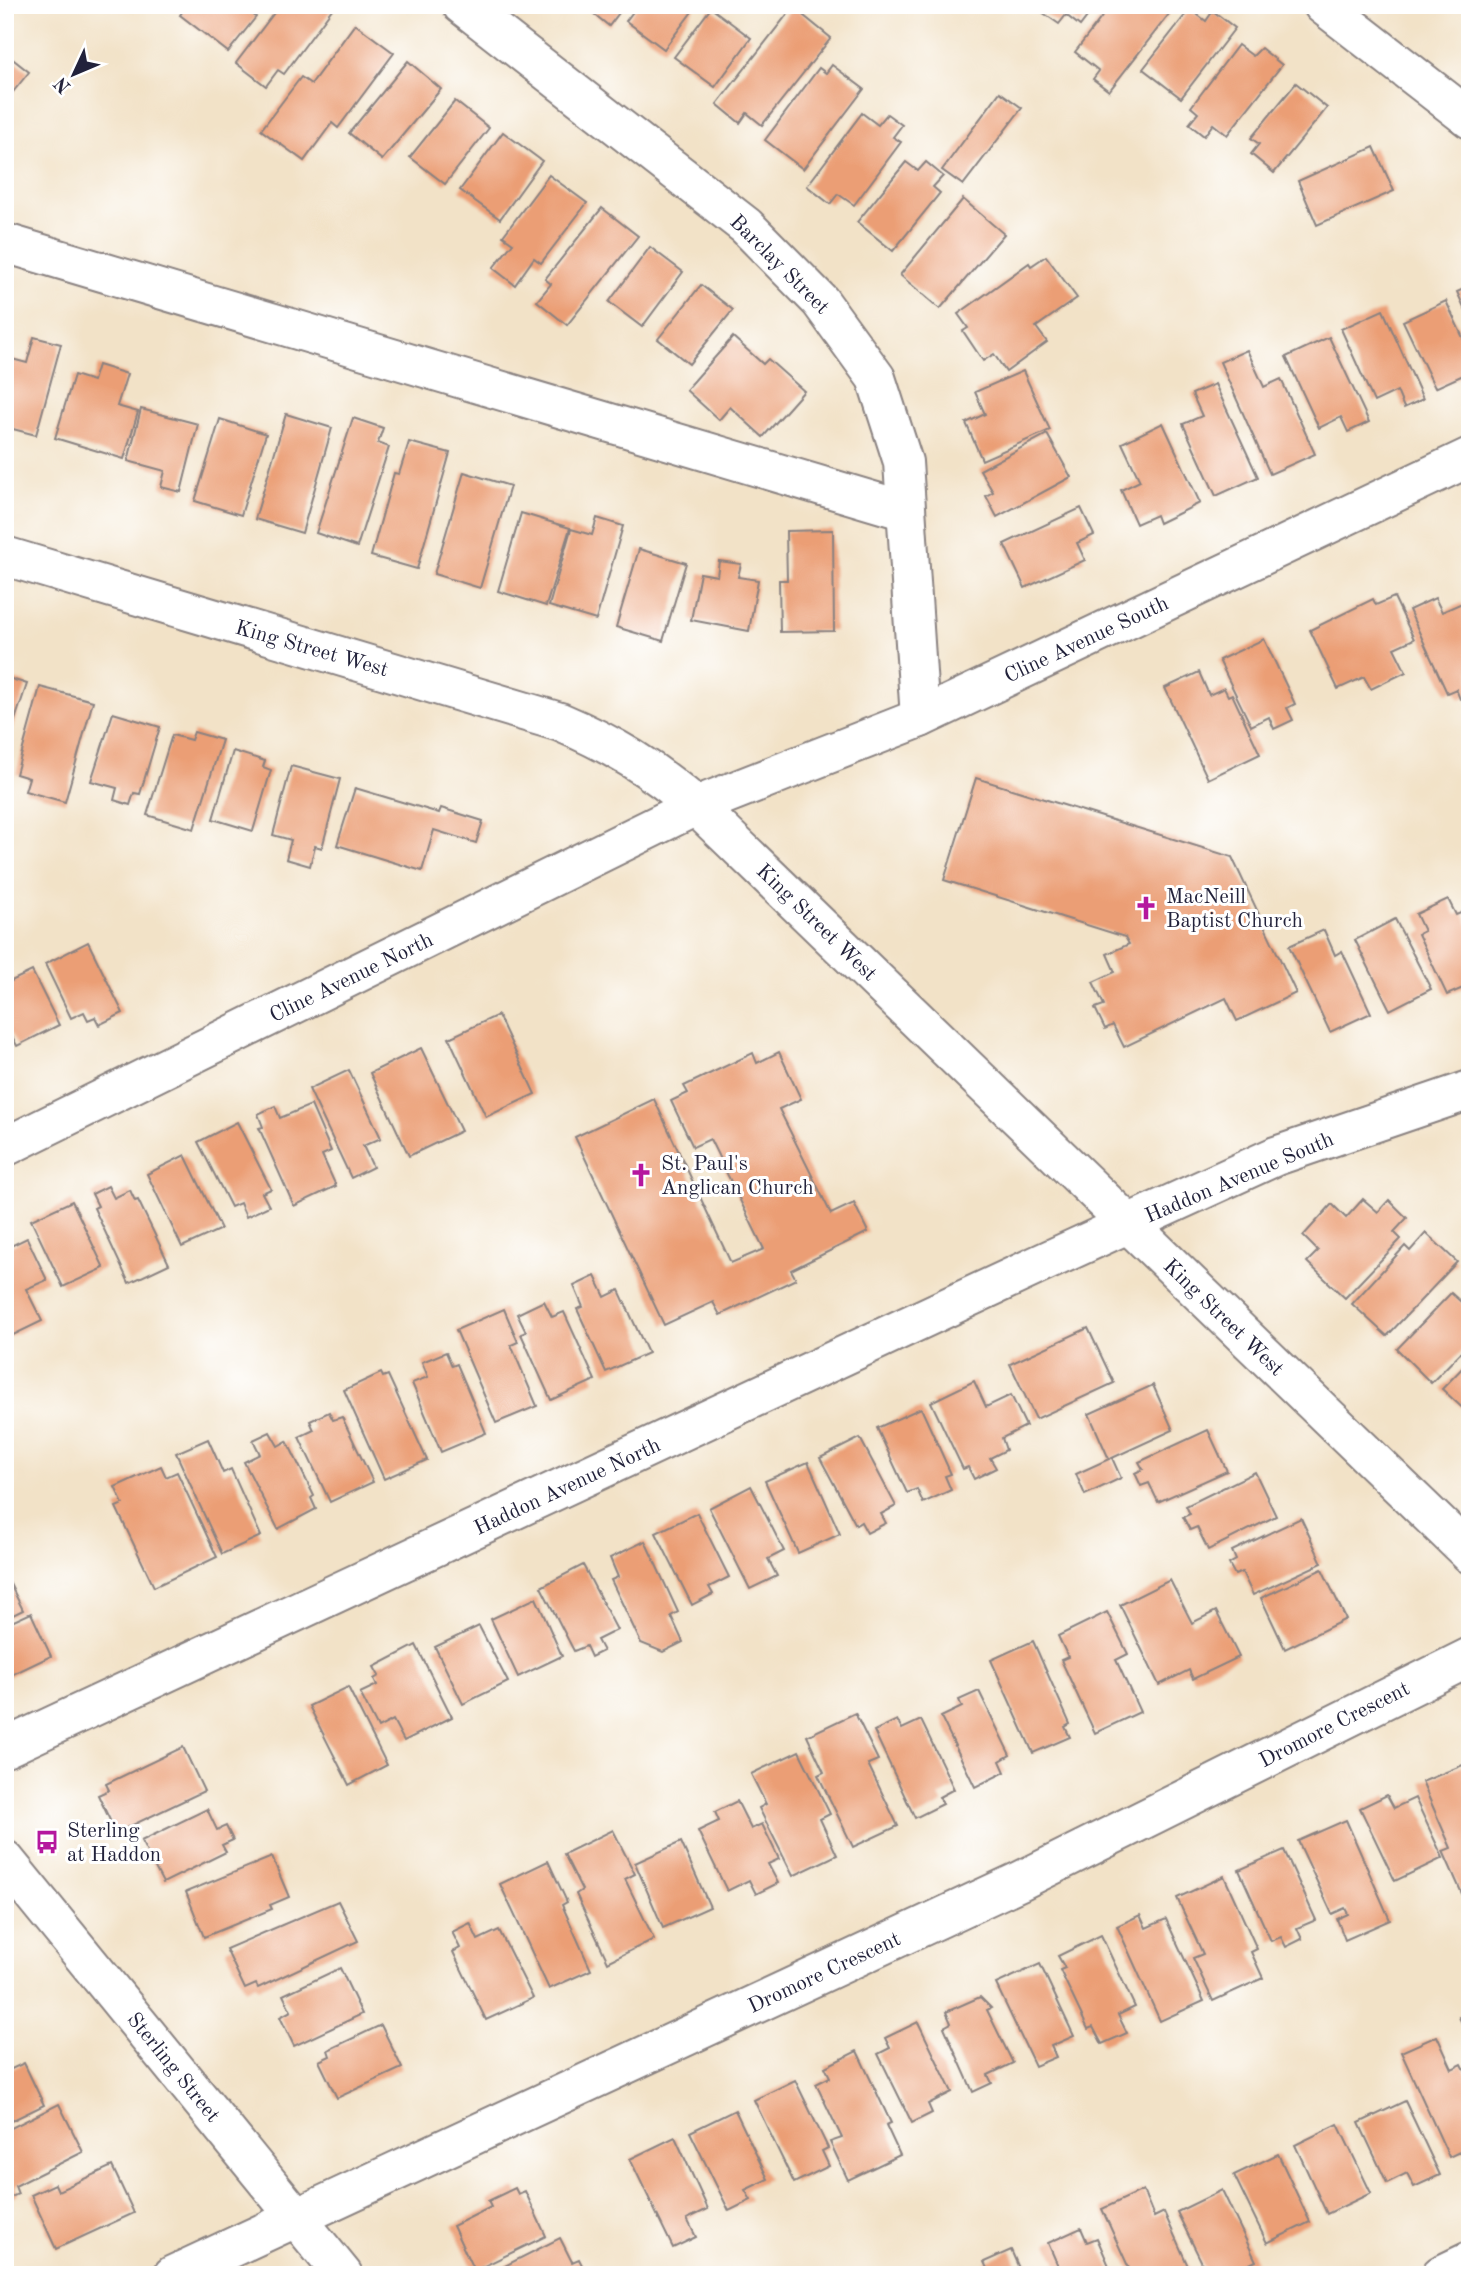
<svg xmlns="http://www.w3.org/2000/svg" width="1475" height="2280" viewBox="0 0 1475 2280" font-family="'Old Standard TT',serif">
  <rect width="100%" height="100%" fill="#fff"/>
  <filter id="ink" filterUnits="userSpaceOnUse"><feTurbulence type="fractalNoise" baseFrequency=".0143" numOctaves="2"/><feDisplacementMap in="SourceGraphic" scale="14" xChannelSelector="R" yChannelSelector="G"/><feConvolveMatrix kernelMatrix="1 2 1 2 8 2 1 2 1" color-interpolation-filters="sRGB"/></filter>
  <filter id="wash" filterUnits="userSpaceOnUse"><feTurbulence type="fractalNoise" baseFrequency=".00686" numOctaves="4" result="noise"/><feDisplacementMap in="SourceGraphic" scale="28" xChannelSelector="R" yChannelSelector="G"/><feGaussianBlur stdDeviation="1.57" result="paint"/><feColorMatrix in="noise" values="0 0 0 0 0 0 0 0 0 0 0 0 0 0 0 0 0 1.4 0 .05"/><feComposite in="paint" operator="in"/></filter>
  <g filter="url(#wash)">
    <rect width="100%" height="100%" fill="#f2e2c7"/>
    <g id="blocks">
      <g fill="#eb9e74">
        <path d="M187,5h64l-4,5 9,7 -28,35 -48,-37z"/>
        <path d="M280,5h55l-51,69 -6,-4 -12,16 -30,-23z"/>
        <path d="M583,5h42l-16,21z"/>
        <path d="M638,5h59l-33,44 -38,-28z"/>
        <path d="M1042,5h54l-16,21 -14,-11 -7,9 -20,-14z"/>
        <path d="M1111,5h65l-67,86 -16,-12 6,-8 -24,-19z"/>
        <path d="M793,7l38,31 -69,87 -15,-12 -7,10 -23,-19z"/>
        <path d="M711,8l40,30 -36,49 -41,-30z"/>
        <path d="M1190,9l16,12 7,-10 22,17 -54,70 -38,-29z"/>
        <path d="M355,24l39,29 -56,75 -6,-5 -28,38 -43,-31 40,-53 10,7z"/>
        <path d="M1238,45l15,11 8,-8 21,17 -55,70 -14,-11 -9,12 -15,-12 9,-11 -7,-6z"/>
        <path d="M5,53l24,19 -24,30z"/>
        <path d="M408,61l33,28 -59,71 -33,-27z"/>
        <path d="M832,65l32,24 -61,80 -38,-29 54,-72 7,5z"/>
        <path d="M1296,83l31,25 -53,65 -23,-19 8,-10 -8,-6z"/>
        <path d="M1000,92l22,16 -59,77 -21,-15z"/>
        <path d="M455,101l34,27 -44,56 -35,-27z"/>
        <path d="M862,113l16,12 9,-11 15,11 -9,12 8,5 -47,63 -16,-11 -8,10 -23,-18z"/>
        <path d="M503,132l39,29 -42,58 -40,-29z"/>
        <path d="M1374,147l20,44 -77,34 -19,-44z"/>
        <path d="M906,162l12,9 8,-9 17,14 -10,11 7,6 -47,58 -36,-29z"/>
        <path d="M549,175l38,28 -46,60 -7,-5 -19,27 -22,-17 20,-25 -10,-7z"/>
        <path d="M963,199l41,35 -64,75 -40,-34z"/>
        <path d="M602,208l36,28 -71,89 -30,-24 14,-17 -6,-5z"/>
        <path d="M650,247l33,25 -41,55 -33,-25z"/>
        <path d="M1046,256l31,42 -41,29 11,15 -41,30 -12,-18 -11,7 -20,-30 5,-3 -10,-14 71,-51 2,3z"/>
        <path d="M701,285l32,25 -44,54 -31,-25z"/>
        <path d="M1470,286v34l-13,-28z"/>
        <path d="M1446,301l24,52v19l-35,16 -32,-67z"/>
        <path d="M1383,310l40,89 -19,9 -7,-17 -23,11 -33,-73z"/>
        <path d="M34,337l27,7 -25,91 -31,-8v-61l3,-8 19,5z"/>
        <path d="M733,337l30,27 5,-5 36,32 -41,46 -33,-30 -11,13 -33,-30z"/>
        <path d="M1329,337l40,85 -21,10 -7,-15 -22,11 -33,-71z"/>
        <path d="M1247,350l17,37 17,-8 34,75 -45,20 -50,-112z"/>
        <path d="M98,365l29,9 -10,32 21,6 -14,47 -69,-21 19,-63 19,6z"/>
        <path d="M1023,371l27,59 -68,30 -16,-37 19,-9 -10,-22z"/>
        <path d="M1215,384l43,93 -42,19 -33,-72 19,-8 -10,-22z"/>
        <path d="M141,409l57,15 -17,68 -20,-5 4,-16 -37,-10z"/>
        <path d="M286,414l46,14 -30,105 -47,-14z"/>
        <path d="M353,418l30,10 -5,15 11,4 -32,100 -41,-14z"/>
        <path d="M220,419l46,15 -25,81 -46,-14z"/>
        <path d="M1163,423l37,80 -41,20 -3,-8 -20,9 -15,-34 19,-9 -18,-38z"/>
        <path d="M1047,434l24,43 -74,40 -11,-21 7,-4 -13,-22z"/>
        <path d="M409,442l41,11 -33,116 -46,-13 23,-83 5,1z"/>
        <path d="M464,472l46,14 -30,102 -46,-14z"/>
        <path d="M1081,508l13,27 -17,8 8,17 -60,28 -21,-44z"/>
        <path d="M521,513l49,15 -24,78 -48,-15z"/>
        <path d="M597,518l26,8 -27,94 -47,-14 22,-77 21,6z"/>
        <path d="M833,530l1,101 -54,1 -1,-52h8l-1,-49z"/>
        <path d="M639,549l47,14 -23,78 -47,-14z"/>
        <path d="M719,561l22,3 -3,13 20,3 -9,51 -58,-11 9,-47 17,3z"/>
        <path d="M1394,597l20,42 -20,9 12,24 -35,17 -7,-12 -26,12 -28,-59 63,-31 3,6z"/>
        <path d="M1435,598l7,14 20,-9 8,17v74l-10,5 -4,-10 -9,4 -38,-83z"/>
        <path d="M1264,639l31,65 -8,4 6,12 -19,9 -5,-12 -18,9 -32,-66z"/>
        <path d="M1199,672l10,23 15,-7 4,8 4,-2 28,60 -52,25 -43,-91z"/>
        <path d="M5,677l22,7 -16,48 -6,-2z"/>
        <path d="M40,687l53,14 -28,101 -40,-11 4,-13 -13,-4z"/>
        <path d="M113,713l47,14 -20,67 -6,-1 -4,12 -16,-5 3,-12 -26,-7z"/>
        <path d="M194,732l28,8 -28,89 -47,-14 25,-80 19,5z"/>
        <path d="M233,751l32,10 -2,6 8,3 -18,61 -40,-12z"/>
        <path d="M291,766l49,13 -18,69 -7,-2 -5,20 -24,-7 5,-19 -18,-5z"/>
        <path d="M976,778l256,79 64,136 -59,28 -11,-23 -102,49 -11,-22 -8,4 -10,-21 9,-3 -11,-23 22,-10 -8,-18 22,-10 -4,-7 -181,-57z"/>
        <path d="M355,788l84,25 2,-5 42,13 -7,22 -42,-13 -12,41 -85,-26z"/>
        <path d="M1448,899l8,16 7,-3 7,16v57l-23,10 -29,-61 6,-3 -8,-17z"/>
        <path d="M1395,919l36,70 -41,21 -35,-70z"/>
        <path d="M1324,930l11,25 7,-4 29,62 -41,19 -41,-86z"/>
        <path d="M88,942l35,71 -24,12 -4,-8 -7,3 -4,-8 -13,6 -26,-54z"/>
        <path d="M32,971l27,54 -42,21 -12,-24v-38z"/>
        <path d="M498,1015l37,79 -49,23 -37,-79z"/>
        <path d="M421,1048l40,83 -52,25 -39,-83z"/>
        <path d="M779,1052l22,47 -22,10 52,105 23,-11 14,29 -77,38 5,9 -76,36 -7,-13 -49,23 -89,-188 79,-38 77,164 33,-14 -54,-110 -17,8 -22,-46 17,-8 -4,-7 69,-33 4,10z"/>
        <path d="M349,1070l32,68 -18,8 10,21 -22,11 -42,-89z"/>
        <path d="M311,1105l20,46 -9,4 14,31 -42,20 -35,-78 4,-1 -5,-13 17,-8 5,12z"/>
        <path d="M237,1122l34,67 -9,4 7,13 -23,11 -6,-14 -9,4 -33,-65z"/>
        <path d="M185,1155l36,74 -39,18 -35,-73z"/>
        <path d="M108,1186l6,12 16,-8 5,11 3,-1 31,64 -40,19 -35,-75 4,-2 -6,-12z"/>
        <path d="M1363,1199l15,13 11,-12 18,18 -13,14 7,7 -56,59 -38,-36 11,-11 -15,-15 29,-32 14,14z"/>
        <path d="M72,1201l32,67 -41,19 -32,-67z"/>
        <path d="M1426,1233l31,29 -70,74 -35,-32 53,-58 5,5z"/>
        <path d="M5,1238l4,9 18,-9 20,42 -21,9 16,32 -37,18z"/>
        <path d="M595,1276l10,21 14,-7 29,63 -42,19 -29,-63 6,-2 -9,-21z"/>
        <path d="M1451,1293l19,17v33l-39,40 -34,-34z"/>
        <path d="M544,1301l8,16 12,-5 31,68 -44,20 -30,-66 5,-2 -9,-18z"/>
        <path d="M504,1309l14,33 -7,3 26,61 -41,17 -40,-93z"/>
        <path d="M1088,1328l26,55 -78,36 -26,-55z"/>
        <path d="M446,1352l6,14 5,-2 29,69 -45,19 -29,-69 16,-6 -6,-15z"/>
        <path d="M1470,1360v55l-28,-26z"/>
        <path d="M381,1373l2,4 5,-2 39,85 -43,19 -40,-89z"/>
        <path d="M974,1381l12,26 25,-12 15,31 -24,12 4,12 -16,8 6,10 -22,11 -6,-12 -5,2 -32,-67z"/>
        <path d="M1153,1385l20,45 -61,28 9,20 -36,17 -9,-21 33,-15 -20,-45z"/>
        <path d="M921,1408l30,66 -6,2 6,14 -28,13 -6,-14 -10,4 -30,-65z"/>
        <path d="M329,1412l4,8 9,-3 31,65 -43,20 -31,-65 15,-7 -4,-9z"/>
        <path d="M1208,1430l19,41 -69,31 -9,-19 -8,3 -6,-13 8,-4 -4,-7z"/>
        <path d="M270,1432l8,14 9,-5 27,55 -3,2 5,11 -38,20 -34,-67 16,-8 -7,-14z"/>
        <path d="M860,1438l36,68 -15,8 5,9 -19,10 -6,-11 -5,3 -36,-67z"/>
        <path d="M208,1439l15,34 8,-4 30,67 -39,18 -46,-101z"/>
        <path d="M808,1462l32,72 -42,19 -33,-72z"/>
        <path d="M161,1466l5,11 11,-5 40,85 -63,30 -38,-80 7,-3 -8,-17z"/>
        <path d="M1255,1472l21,44 -68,34 -11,-23 -7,3 -7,-13 7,-3 -4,-8z"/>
        <path d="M751,1486l33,65 -16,8 9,17 -27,13 -41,-81z"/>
        <path d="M697,1513l32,64 -20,10 4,7 -21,11 -36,-72z"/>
        <path d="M1301,1518l21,45 -69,32 -11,-23 -7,3 -6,-11 7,-4 -4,-9z"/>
        <path d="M645,1541l33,71 -7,4 12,26 -20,10 -22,-9 -30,-63 7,-3 -8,-19z"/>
        <path d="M583,1565l34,65 -20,10 6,11 -12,6 -5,-11 -12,5 -33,-64z"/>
        <path d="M1322,1569l24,50 -61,30 -24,-51z"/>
        <path d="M7,1578l16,32 -18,9v-40z"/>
        <path d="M1170,1580l22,43 24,-12 23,46 -46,22 -4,-9 -30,15 -39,-80z"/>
        <path d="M536,1598l26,58 -44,21 -27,-58z"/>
        <path d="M1107,1612l21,42 -12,6 24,52 -45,21 -34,-73 7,-3 -10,-21z"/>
        <path d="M31,1613l20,43 -46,22v-53z"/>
        <path d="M479,1626l29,56 -45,22 -28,-57z"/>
        <path d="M1033,1641l37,83 -5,3 5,10 -37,16 -42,-93z"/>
        <path d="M416,1645l36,72 -48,24 -11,-21 -15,8 -18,-35 17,-8 -3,-6 5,-3 -5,-9z"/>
        <path d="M348,1687l39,78 -38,20 -40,-79z"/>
        <path d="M979,1691l31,64 -10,6 5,11 -30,15 -34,-70 21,-10 -3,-7z"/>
        <path d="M855,1713l23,47 -10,4 30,62 -45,21 -35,-72 6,-3 -17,-36z"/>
        <path d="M897,1720l5,9 19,-9 33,69 -15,8 4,7 -28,14 -41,-87z"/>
        <path d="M183,1747l21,44 -88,42 -18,-38 11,-5 -3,-6z"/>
        <path d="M799,1751l31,63 -10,5 17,36 -44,21 -34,-68 7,-4 -15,-30z"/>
        <path d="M1470,1762v131l-7,3 -20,-45 8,-3 -29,-66z"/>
        <path d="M1387,1795l7,13 21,-10 28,60 -48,23 -35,-73z"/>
        <path d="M737,1801l14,28 11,-5 17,35 -11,5 10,19 -22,11 -7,-14 -22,11 -29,-60 21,-10 -4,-9z"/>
        <path d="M207,1809l10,21 9,-4 7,14 -11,5 4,7 -63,31 -22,-42z"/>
        <path d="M1346,1820l44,100 -45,20 -8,-21 11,-5 -3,-6 -13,6 -34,-73z"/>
        <path d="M613,1830l22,44 -10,5 29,60 -46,23 -32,-68 6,-4 -18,-36z"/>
        <path d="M681,1842l29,65 -47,21 -28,-65z"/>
        <path d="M1284,1850l32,70 -19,8 5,11 -16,8 -5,-10 -10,4 -32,-71z"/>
        <path d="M272,1857l17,40 -19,8 2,4 -68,28 -18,-45z"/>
        <path d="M548,1861l19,41 -5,3 29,65 -42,19 -49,-105z"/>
        <path d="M1224,1876l33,73 -6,3 12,26 -50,23 -20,-43 10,-4 -26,-56z"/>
        <path d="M338,1901l20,40 -100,47 -2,-4 -11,5 -19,-40z"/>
        <path d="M1140,1915l6,13 20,-9 38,82 -44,20 -43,-95z"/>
        <path d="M470,1923l8,17 21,-10 34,68 -47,22 -33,-68 7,-4 -8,-16z"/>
        <path d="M1101,1935l34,72 -17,8 9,18 -25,11 -9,-17 -5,2 -28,-59 5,-2 -7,-12z"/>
        <path d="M1040,1964l34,72 -23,10 5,11 -21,9 -39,-82z"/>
        <path d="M340,1968l22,46 -68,32 -14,-29 11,-6 -8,-16z"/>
        <path d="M980,1997l11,11 -4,2 26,53 -25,12 4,8 -19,9 -29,-65 7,-4 -5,-11z"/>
        <path d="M1470,2013v27l-11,-23z"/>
        <path d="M918,2022l34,70 -24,12 4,9 -20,10 -34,-69 12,-6 -5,-10z"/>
        <path d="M381,2025l21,43 -65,30 -18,-37 11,-5 -2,-6z"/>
        <path d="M1437,2036l15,33 10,-5 8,16v67l-21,10 -48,-105z"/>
        <path d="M857,2051l34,72 -5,2 14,30 -52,25 -18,-38 12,-4 -26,-54 14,-7 -5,-10z"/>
        <path d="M24,2063l20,42 -39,19v-52z"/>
        <path d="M795,2080l33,68 -6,3 7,15 -35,17 -40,-83z"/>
        <path d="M1405,2101l35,74 -26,12 -7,-14 -20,10 -28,-60z"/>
        <path d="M59,2104l24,48 -68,34 3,8 -13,6v-69z"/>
        <path d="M735,2110l33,69 -23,11 6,10 -22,11 -39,-79z"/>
        <path d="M1338,2124l33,69 -44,21 -32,-69z"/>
        <path d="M675,2137l33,72 -21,10 9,18 -23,11 -43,-89z"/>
        <path d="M1278,2154l32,68 -43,21 -33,-68z"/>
        <path d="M112,2166l22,47 -78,36 -25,-54 24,-11 3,7z"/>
        <path d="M515,2188l3,6 7,-3 21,45 -72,35 -21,-45 38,-19 -3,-6z"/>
        <path d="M1143,2190l11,27 10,-5 28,63h-60l-30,-66z"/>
        <path d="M1222,2190l34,71 -30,14h-18l-31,-63z"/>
        <path d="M1081,2228l6,14 10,-4 16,37h-51l-14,-32z"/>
        <path d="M560,2238l12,24 7,-3 8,16h-100z"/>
        <path d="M1011,2250l11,25h-32l-6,-13z"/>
      </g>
    </g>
  </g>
  <g filter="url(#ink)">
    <use href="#blocks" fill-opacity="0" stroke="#8a8281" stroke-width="2"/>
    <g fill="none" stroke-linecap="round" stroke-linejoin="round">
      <g stroke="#8a8281" stroke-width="42">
        <g id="minor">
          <path d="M462,5l284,221 74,75 56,77 27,84 17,256"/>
          <path d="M1323,5l147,114"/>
          <path d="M5,243l901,268"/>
          <path d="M5,556l555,166c52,22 93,47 136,84l774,748"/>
          <path d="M5,1147l691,-341 224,-88 550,-261"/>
          <path d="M5,1748l1033,-483 238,-109 194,-66"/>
          <path d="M5,1860l338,415"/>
          <path d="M173,2275l847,-394 450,-224"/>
          <path d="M1441,2275l29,-14"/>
        </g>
      </g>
      <use href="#minor" stroke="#fff" stroke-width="38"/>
    </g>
  </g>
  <defs>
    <g id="church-bare" transform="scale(1.89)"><path d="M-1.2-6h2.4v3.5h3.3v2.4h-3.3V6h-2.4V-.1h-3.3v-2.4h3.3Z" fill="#b5179e" stroke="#fff" stroke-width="2.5" paint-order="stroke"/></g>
    <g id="bus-bare" transform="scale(1.89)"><path d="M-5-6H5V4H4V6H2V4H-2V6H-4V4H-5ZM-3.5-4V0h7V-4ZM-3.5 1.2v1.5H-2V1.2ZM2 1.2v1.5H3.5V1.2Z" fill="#b5179e" stroke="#fff" stroke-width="2.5" paint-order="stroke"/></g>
  </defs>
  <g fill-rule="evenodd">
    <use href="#church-bare" x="1146" y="908"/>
    <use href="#church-bare" x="641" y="1175"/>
    <use href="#bus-bare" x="47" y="1842"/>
  </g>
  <g text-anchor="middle" stroke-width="6" stroke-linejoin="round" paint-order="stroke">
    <g font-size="21" fill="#22223b" stroke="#fff">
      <text transform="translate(780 264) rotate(45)" y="7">Barclay Street</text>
      <text transform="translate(1086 639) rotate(-25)" y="7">Cline Avenue South</text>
      <text transform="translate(312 648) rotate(16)" y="7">King Street West</text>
      <text transform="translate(817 922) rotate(44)" y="7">King Street West</text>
      <text transform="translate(351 977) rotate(-26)" y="7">Cline Avenue North</text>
      <text transform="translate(1239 1177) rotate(-23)" y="7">Haddon Avenue South</text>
      <text transform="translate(1224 1317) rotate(44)" y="7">King Street West</text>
      <text transform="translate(567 1486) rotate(-25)" y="7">Haddon Avenue North</text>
      <text transform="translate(1334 1724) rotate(-27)" y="7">Dromore Crescent</text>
      <text transform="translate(824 1972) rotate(-25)" y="7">Dromore Crescent</text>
      <text transform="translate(174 2067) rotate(51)" y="7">Sterling Street</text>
    </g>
    <g font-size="21" fill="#22223b" stroke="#fff" text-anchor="start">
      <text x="1166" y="903">MacNeill<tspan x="1166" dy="24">Baptist Church</tspan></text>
      <text x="661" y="1170">St. Paul's<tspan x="661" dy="24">Anglican Church</tspan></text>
      <text x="67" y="1837">Sterling<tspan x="67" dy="24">at Haddon</tspan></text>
    </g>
  </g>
  <rect width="1475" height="2280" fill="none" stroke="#fff" stroke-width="28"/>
  <g transform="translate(74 74) rotate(226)" stroke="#ffffff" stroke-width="5" paint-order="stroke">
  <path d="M0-5L12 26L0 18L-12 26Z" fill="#22223b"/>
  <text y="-10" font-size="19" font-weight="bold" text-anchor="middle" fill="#22223b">N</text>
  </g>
</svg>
